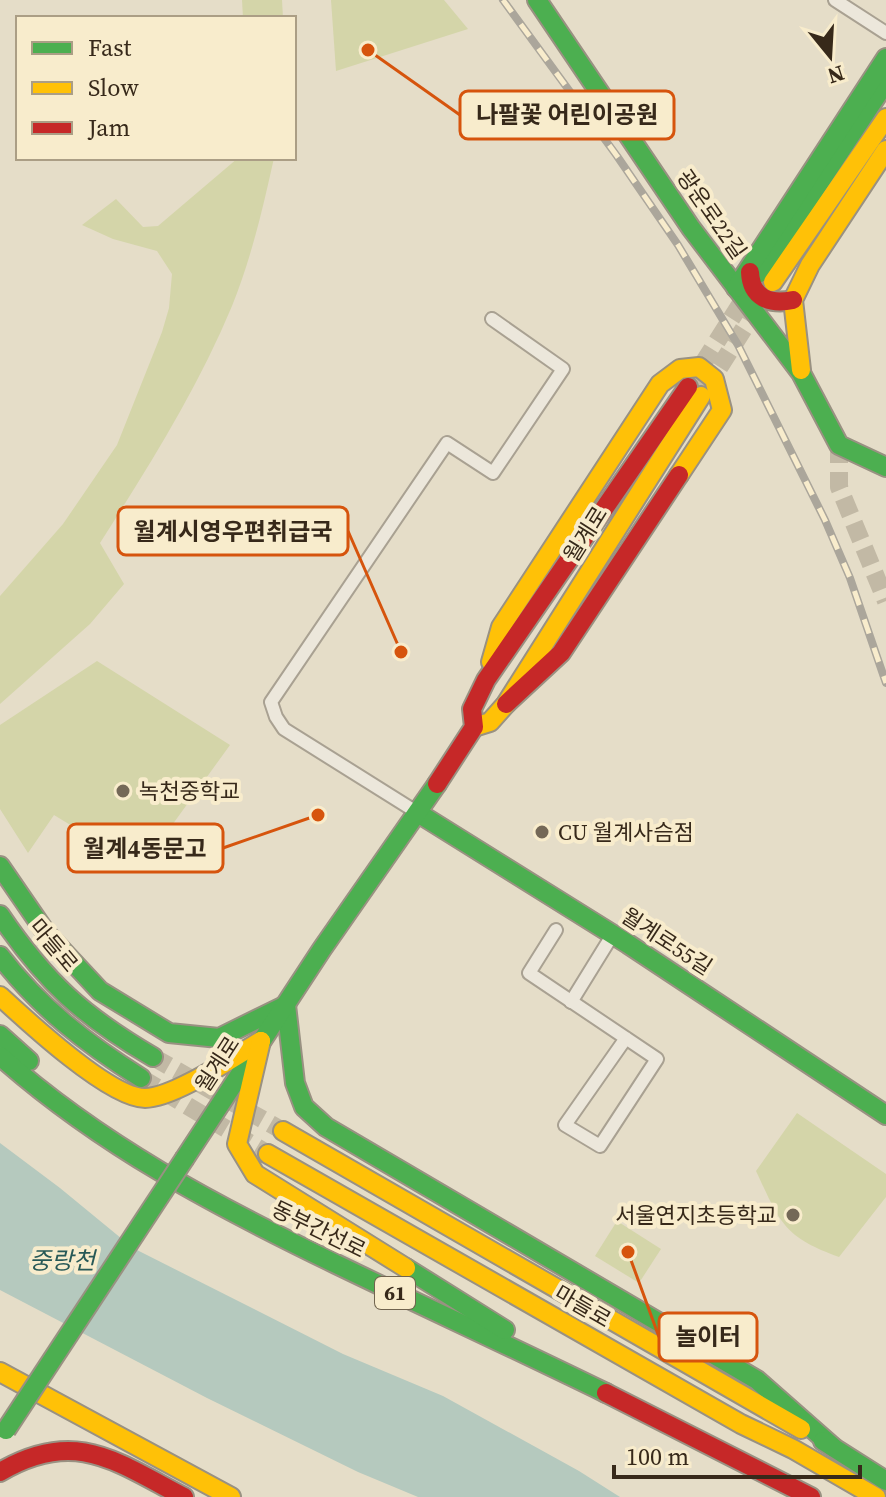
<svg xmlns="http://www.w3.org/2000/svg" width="886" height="1497" viewBox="0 0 886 1497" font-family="'Source Serif 4','Noto Sans KR',serif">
  <rect width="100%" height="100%" fill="#e5ddc8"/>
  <g fill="#d4d5a9">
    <path d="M242,0h40l1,18h-40z"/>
    <path d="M331,0h113l24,29 -132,42z"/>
    <path d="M238,158h36c-11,50 -23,101 -42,148 -35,84 -83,160 -132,237l24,41 -34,40 -90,80v-108l63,-72 54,-79 45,-113 7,-24 3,-34 -15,-23 -44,-12 -31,-14 34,-26 27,28 15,-1z"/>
    <path d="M97,661l133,84 -89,123 -87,-53 -26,38 -28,-44v-84z"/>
    <path d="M797,1113l89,61v23l-47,60c-56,-20 -59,-35 -83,-86z"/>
    <path d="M617,1221l44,28 -22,34 -44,-27z"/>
  </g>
  <path fill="#b5c9be" d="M0,1143l60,45 73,60 210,106 100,42 136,75 41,26h-202l-60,-25 -151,-74 -207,-108z"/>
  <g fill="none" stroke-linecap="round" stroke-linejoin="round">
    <g stroke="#c2b9a5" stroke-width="18" stroke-dasharray="18 9" stroke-linecap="butt">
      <path d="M688,387l64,-101"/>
      <path d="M705,390l57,-90"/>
      <path d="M839,445v42l47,114"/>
      <path d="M153,1057l130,74"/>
      <path d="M141,1078l127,76"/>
    </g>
    <g stroke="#a9a192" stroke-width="16">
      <g id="street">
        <path d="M835,0l51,33"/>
        <path d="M418,813l-134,-84 -8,-12 -5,-15 176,-259 46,30 70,-104 -71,-50"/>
        <path d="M556,930l-27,43 128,86 -57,87 -35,-21 61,-87"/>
        <path d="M571,1002l42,-68"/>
      </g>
    </g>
    <g stroke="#999182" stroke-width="22">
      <g id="fast">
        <path d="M537,0l154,228 110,145 38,72 47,22"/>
        <path d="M760,273l126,-191"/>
        <path d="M736,288l150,-230"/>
        <path d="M418,813l210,131 258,171"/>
        <path d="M0,866l46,67 54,58 69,42 50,5 65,-32"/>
        <path d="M0,915c46,68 83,101 153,142"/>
        <path d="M0,956c39,51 87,88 141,122"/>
        <path d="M286,1005l9,78 9,24 22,20 431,253 76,67"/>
        <path d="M0,1035l29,26"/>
        <path d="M0,1056c100,89 216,150 336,208 89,43 180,85 270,129"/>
        <path d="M185,1158l137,-209 115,-165"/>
        <path d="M406,1268l99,62"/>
        <path d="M823,1441l63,40"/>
      </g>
    </g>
    <g stroke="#999182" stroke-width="22">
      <g id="slow">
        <path d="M773,282l113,-164"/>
        <path d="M801,370l-8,-70 17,-35 76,-115"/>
        <path d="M491,662l10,-35 159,-243 20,-15 19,-2 15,12 8,31 -43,65"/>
        <path d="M474,727l16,-5 16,-18 195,-308"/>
        <path d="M0,996c27,25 110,102 145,102 29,0 90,-42 116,-57"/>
        <path d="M261,1041l-24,103 18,30 151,94"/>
        <path d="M283,1131l518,298"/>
        <path d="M268,1154l473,270 52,25 83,48"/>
        <path d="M0,1372l231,125"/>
      </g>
    </g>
    <g stroke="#999182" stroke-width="22">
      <g id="jam">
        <path d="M750,272c1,26 20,33 43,28"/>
        <path d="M506,704l55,-51 118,-178"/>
        <path d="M437,784l37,-57 -2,-18 14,-29 202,-293"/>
        <path d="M606,1393l205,104"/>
        <path d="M0,1472c75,-44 115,-11 184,25"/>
      </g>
    </g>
    <use href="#street" stroke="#ece7db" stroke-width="12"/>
    <use href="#fast" stroke="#4caf50" stroke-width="18"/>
    <use href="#slow" stroke="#ffc107" stroke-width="18"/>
    <use href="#jam" stroke="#c62828" stroke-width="18"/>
    <g stroke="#aba69b" stroke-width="8">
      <path id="rail" d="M503,0l114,156 61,89 60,100 87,175 25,58 36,105"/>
    </g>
    <use href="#rail" stroke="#f8eccc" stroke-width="5" stroke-dasharray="15" stroke-linecap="butt"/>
    <g stroke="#999182" stroke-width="22" stroke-linecap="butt">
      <path id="fast-bridge" d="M6,1430l179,-272"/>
    </g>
    <use href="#fast-bridge" stroke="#4caf50" stroke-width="18"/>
  </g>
  <g fill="#746857" stroke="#f8eccc" stroke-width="3">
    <circle cx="123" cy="791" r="8"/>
    <circle cx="542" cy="832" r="8"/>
    <circle cx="793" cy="1215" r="8"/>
  </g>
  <g text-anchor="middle" stroke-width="8" stroke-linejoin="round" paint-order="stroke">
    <rect fill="#f8eccc" stroke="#71644f" stroke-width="2" x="375" y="1277" width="40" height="32" rx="6"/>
    <g font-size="20" font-weight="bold" fill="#37291a">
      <text x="395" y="1300">61</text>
    </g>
    <g font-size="22" fill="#37291a" stroke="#f8eccc">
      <text transform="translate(712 214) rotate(55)" y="8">광운로22길</text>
      <text transform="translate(585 534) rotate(-58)" y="8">월계로</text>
      <text transform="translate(667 941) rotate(33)" y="8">월계로55길</text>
      <text transform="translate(54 945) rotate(50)" y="8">마들로</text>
      <text transform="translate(217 1064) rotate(-57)" y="8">월계로</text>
      <text transform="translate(319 1229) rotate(26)" y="8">동부간선로</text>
      <text transform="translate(583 1306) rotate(30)" y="8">마들로</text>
    </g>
    <g font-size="22" fill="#37291a" stroke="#f8eccc" text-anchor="start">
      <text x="139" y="799">녹천중학교</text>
      <text x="558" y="840">CU 월계사슴점</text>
      <text x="777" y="1223" text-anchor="end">서울연지초등학교</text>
    </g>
    <g font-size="24" font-style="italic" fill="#285957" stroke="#f8eccc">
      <text x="62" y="1269">중랑천</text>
    </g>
  </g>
  <path fill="none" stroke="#d6540d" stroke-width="3" d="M368 50L460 115M401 652L348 531M318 815L223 848M628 1252L659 1337"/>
  <g fill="#d6540d" stroke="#f8eccc" stroke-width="3">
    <circle cx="368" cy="50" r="8"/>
    <circle cx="401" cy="652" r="8"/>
    <circle cx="318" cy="815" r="8"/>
    <circle cx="628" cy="1252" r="8"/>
  </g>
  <g fill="#f8eccc" stroke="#d6540d" stroke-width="3">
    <rect x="460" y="91" width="214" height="48" rx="8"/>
    <rect x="118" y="507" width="230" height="48" rx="8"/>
    <rect x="68" y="824" width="155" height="48" rx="8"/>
    <rect x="659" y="1313" width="98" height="48" rx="8"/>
  </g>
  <g font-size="24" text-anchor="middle" font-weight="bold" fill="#37291a">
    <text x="567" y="123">나팔꽃 어린이공원</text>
    <text x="233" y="540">월계시영우편취급국</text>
    <text x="145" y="857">월계4동문고</text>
    <text x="708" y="1345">놀이터</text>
  </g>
  <rect x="16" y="16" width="280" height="144" fill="#f8eccc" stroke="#ab9e85" stroke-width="2"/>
  <rect x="32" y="42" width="40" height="12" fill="#4caf50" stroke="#ab9e85" stroke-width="2"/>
  <text x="88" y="56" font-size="24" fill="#37291a">Fast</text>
  <rect x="32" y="82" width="40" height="12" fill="#ffc107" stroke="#ab9e85" stroke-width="2"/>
  <text x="88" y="96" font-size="24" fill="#37291a">Slow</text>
  <rect x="32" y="122" width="40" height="12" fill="#c62828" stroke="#ab9e85" stroke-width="2"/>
  <text x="88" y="136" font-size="24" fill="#37291a">Jam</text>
  <g transform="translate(830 56) rotate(162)" stroke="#f8eccc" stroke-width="6" paint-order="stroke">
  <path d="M0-6L14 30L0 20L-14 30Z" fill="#37291a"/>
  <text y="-12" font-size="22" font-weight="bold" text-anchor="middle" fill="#37291a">N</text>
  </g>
  <path d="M614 1465v12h246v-12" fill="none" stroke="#37291a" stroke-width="4"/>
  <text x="626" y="1465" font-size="24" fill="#37291a" stroke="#f8eccc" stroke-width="6" paint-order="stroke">100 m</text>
</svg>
